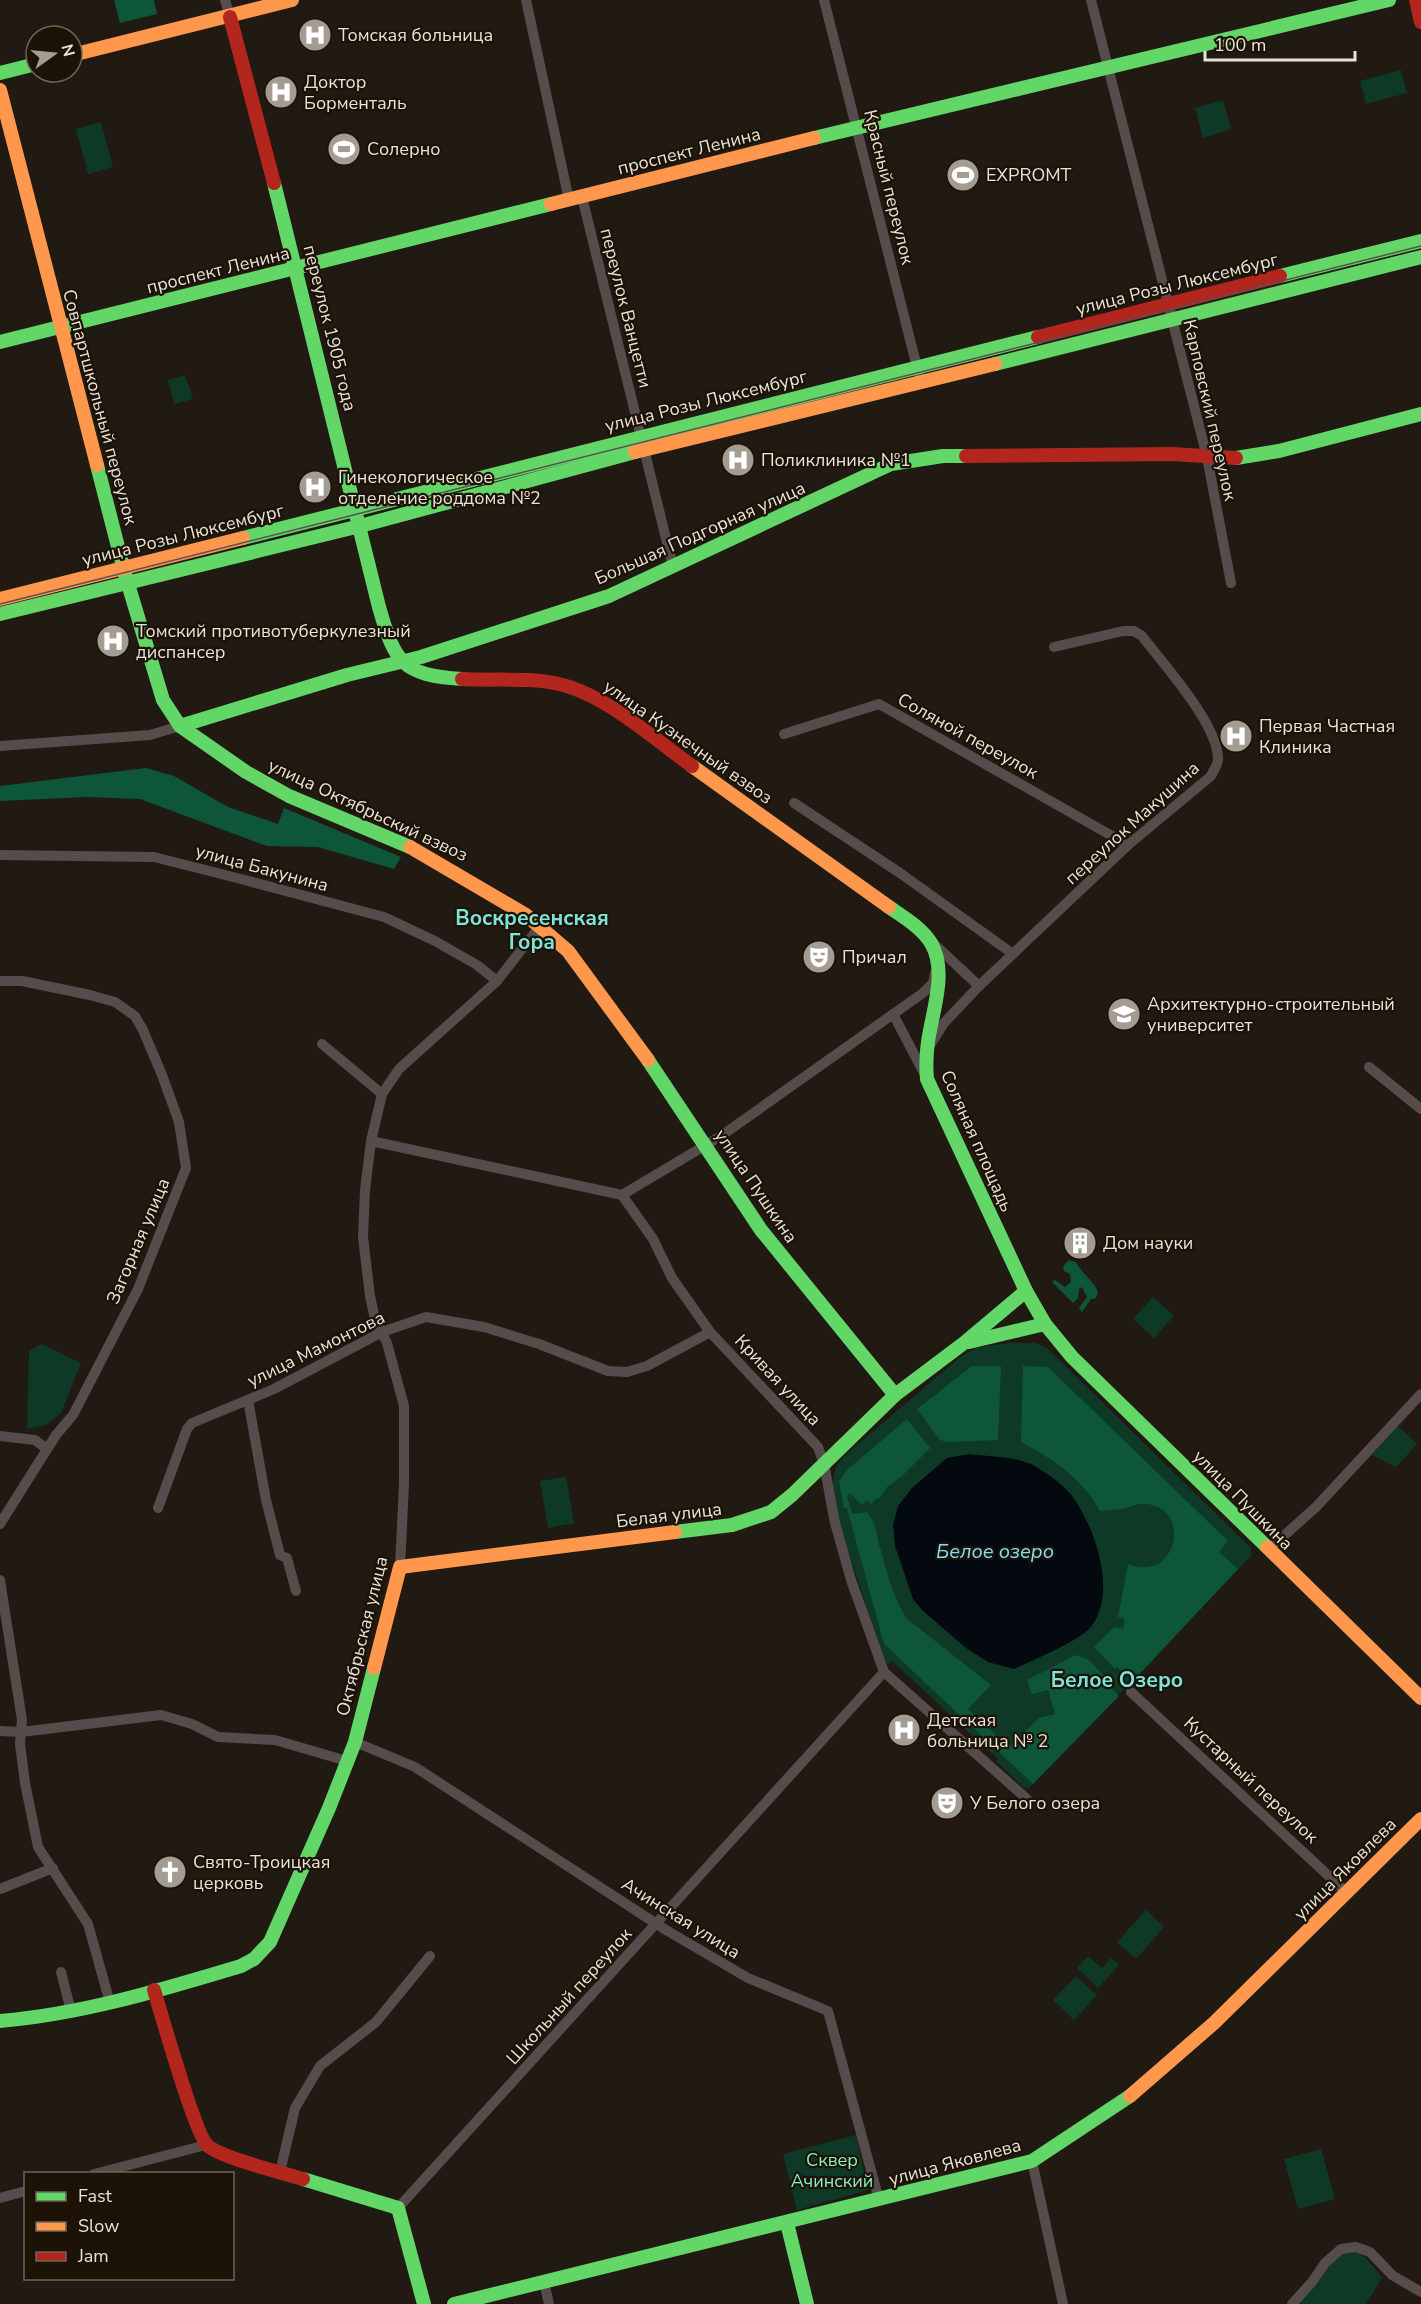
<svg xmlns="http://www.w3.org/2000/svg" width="1421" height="2304" viewBox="0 0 1421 2304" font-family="'Nunito Sans',sans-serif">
  <rect width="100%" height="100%" fill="#201a13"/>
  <g fill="#0e3927">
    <path d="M1401,70l6,23 -41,11 -6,-23z"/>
    <path d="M1223,100l8,29 -28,9 -8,-30z"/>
    <path d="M101,122l12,45 -25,7 -12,-45z"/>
    <path d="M185,375l8,24 -19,5 -6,-24z"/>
    <path d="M1153,1297l21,19 -20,22 -21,-19z"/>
    <path d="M1009,1343h26l12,5 204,200v8l-223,233 -5,-2 -27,-26 2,-2 -106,-98 -4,4c-14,-23 -20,-53 -28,-79 -9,-26 -27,-72 -27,-99 0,-12 2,-21 10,-30l116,-99 17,-10z"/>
    <path d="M42,1344l39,19 -20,50 -15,12 -19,4 2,-78z"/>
    <path d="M1398,1426l19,18 -21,23 -24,-12z"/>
    <path d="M566,1477l8,46 -26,5 -8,-47z"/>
    <path d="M1146,1910l18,17 -28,32 -19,-17z"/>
    <path d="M1088,1956l14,12 9,-10 8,7 -21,23 -21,-20z"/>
    <path d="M1076,1976l21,19 -23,25 -21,-20z"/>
    <path d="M856,2135l12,55 -71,20 -14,-56z"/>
    <path d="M1321,2149l14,50 -37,10 -14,-50z"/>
    <path d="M1356,2250l13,11 13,17 -16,26h-68c16,-21 31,-49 58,-54z"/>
  </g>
  <g fill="#0d563a">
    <path d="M114,0h40l3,14 -37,9z"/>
    <path d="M146,768l28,8 54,31 50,17 6,-16 117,49 -7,12 -76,-22 -51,-1 -127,-47 -53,-2 -87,4v-15z"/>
    <path d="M1069,1260l7,2c6,12 17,18 22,30l-2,6 -5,1 -9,13 -3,-4 8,-11 -5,-10 -3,2 -1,9 -5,5 -21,-21 3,-2 10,7 6,-5 -1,-8 -6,-3 -1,-5z"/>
    <path d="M972,1366h29l-3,74 -51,2 -7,-2 -23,-31z"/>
    <path d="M1023,1366l25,1 180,174 -9,11 19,17 -105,112 -16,-14 -2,2 -21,-22 20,-20 9,2 2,-10 -7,-2 10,-53c49,20 65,-56 18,-60 -9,-1 -15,3 -23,5 -7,1 -15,1 -23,2 -18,-33 -47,-52 -79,-69z"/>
    <path d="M907,1419l23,29 -28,28 -16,12 -6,10 -4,1 -5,5 -4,-4 -5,5 -12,-12 -3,3 5,18 15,-2c12,16 8,21 14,39 6,23 13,47 25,67l85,67 -23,24 41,38 30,-29 16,-4 -7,-24 -16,4 -5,-14 49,-25 13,5 17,18 -2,3 15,15 -86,88 -149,-140 -37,-136h-3l-5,-27 8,-11z"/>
  </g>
  <path fill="#03090e" d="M970,1454c21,3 44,2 63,11 15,9 32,20 42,35 21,32 41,90 18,124 -10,16 -60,36 -79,45l-26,-7 -22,-14 -44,-38 -9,-11 -18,-53 -2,-21 5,-19 14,-18 35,-30z"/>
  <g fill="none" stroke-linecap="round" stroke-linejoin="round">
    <g stroke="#564c4c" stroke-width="10">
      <path d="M225,0l5,17"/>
      <path d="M526,0l43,200"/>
      <path d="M824,0l97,383"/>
      <path d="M1091,0l116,457 24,126"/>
      <path d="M582,197l91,370"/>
      <path d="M784,734l95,-30 249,141"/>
      <path d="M0,746l150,-11 30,-9"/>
      <path d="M794,803l106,70 113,81"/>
      <path d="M0,855l154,2 83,21 147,39 51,24 42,24 20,16"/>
      <path d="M933,943l46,43"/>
      <path d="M0,981h22l68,14 25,7 20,14 8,14 19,45 17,47 7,46 -48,121 -65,126 -17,20 -56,89"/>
      <path d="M893,1014l32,61"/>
      <path d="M322,1044l60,50"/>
      <path d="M930,1045l14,-22 35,-37 149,-141 83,-69c2,-5 7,-11 7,-17 0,-35 -54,-94 -76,-123l-8,-5h-11l-69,16"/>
      <path d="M1369,1067l52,42"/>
      <path d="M371,1141l251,54 31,44 19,39 38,54 108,115 6,17 11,59 16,57 33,92 143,127"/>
      <path d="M622,1195l99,-59 202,-143 10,-10 2,-10"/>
      <path d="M248,1400l18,100 14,55 7,3 9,33"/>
      <path d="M0,1436l35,4 12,9"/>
      <path d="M158,1508l29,-79 5,-6 82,-34 108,-57 44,-15 58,10 55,17 69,27 19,1 20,-6 63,-34"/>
      <path d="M1268,1550l48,-43 105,-113"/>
      <path d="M400,1567l4,-84v-77l-17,-63 -12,-24 -5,-23 -7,-59 2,-47 6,-49 11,-47 17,-25 98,-88 43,-55"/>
      <path d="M0,1580l22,140 -2,24 5,39 13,64 50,77 22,79"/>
      <path d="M1131,1692l216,201"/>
      <path d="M0,1731l21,1 140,-17 31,9 26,13 57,3 72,21"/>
      <path d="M355,1742l60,25 251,163 82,48 80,33 51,189"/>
      <path d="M0,1889l53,-21"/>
      <path d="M61,1972l10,39"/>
      <path d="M1032,2161l31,143"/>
      <path d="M280,2172l15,-64 25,-42 56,-44 54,-66"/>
      <path d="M94,2174l112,-29"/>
      <path d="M0,2198l26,-7"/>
      <path d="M398,2208l486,-536"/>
      <path d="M544,2282l5,22"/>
      <path d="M1292,2304l20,-22 13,-19 16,-14 15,-2 14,5 22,23 29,17"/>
    </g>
    <g stroke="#63d668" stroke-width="14">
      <path d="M0,73l36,-9"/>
      <path d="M814,138l575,-138"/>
      <path d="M274,183l105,424c16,56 23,68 83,72"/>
      <path d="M1280,276l141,-35"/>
      <path d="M0,342l551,-138"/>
      <path d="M995,364l426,-107"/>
      <path d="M1236,458l43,-7 142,-37"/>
      <path d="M97,465l28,109 38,126 17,26 66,46 43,24 121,51"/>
      <path d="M243,538l795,-201"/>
      <path d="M0,614l360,-88 275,-74"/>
      <path d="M180,726l167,-51 74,-18 188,-61 282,-132 52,-8h23"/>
      <path d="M889,907c14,10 32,20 42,36 17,29 1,69 -3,99 -2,13 -2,25 -1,37l99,212 19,33 27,33 195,190"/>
      <path d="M648,1060l113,170 134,165"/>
      <path d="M969,1342l76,-18"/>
      <path d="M675,1532l57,-7 39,-13 21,-17 103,-100 69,-52 62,-52"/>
      <path d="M0,2021c83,-7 161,-31 241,-55l13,-7 16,-17 59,-134 26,-66 19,-74"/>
      <path d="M303,2179l95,29 26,96"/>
      <path d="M787,2223l20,81"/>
      <path d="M454,2304l578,-143 98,-65"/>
    </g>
    <g stroke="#ff974d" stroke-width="14">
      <path d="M72,55l220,-55"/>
      <path d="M0,90l97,375"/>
      <path d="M551,204l263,-66"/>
      <path d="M635,452l360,-88"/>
      <path d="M0,599l243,-61"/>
      <path d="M692,766l197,141"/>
      <path d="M410,847l116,68 42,36 80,109"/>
      <path d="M1267,1547l154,151"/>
      <path d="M374,1668l26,-101 275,-35"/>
      <path d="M1130,2096l84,-73 207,-204"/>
    </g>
    <g stroke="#b3261e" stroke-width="14">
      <path d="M1416,0l5,22"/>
      <path d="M230,17l44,166"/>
      <path d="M1038,337l242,-61"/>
      <path d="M966,456l206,-2 64,4"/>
      <path d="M462,679c32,2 66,-2 97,5 47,11 94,54 133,82"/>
      <path d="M154,1990c7,23 42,147 54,156 17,13 72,26 95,33"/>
    </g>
    <path stroke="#59514f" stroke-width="1.5" d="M0,604l1421,-358"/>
  </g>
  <defs>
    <g id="hospital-disc" transform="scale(1.725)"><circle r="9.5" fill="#a39c93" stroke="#1c1205"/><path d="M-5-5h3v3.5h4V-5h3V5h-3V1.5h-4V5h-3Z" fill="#fff"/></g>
    <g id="stadium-disc" transform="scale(1.725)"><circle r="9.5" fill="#a39c93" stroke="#1c1205"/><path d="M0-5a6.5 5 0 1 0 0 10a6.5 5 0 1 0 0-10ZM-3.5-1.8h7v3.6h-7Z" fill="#fff"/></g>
    <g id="theatre-disc" transform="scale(1.725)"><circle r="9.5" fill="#a39c93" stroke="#1c1205"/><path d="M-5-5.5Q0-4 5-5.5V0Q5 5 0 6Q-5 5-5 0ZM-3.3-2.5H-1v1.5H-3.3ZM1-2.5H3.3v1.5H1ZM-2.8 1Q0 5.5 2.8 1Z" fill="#fff"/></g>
    <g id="university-disc" transform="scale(1.725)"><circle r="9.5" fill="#a39c93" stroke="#1c1205"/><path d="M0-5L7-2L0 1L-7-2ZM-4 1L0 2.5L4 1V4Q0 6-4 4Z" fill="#fff"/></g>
    <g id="building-disc" transform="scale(1.725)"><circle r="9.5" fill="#a39c93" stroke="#1c1205"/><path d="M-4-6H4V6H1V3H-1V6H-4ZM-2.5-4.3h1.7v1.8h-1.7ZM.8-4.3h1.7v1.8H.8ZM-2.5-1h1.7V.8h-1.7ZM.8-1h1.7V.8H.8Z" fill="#fff"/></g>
    <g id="church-disc" transform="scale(1.725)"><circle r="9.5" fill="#a39c93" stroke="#1c1205"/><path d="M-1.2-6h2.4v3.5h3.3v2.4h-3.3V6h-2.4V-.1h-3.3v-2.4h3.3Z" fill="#fff"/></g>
  </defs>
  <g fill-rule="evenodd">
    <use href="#hospital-disc" x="315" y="35"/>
    <use href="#hospital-disc" x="281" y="92"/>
    <use href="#stadium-disc" x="344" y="149"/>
    <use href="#stadium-disc" x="963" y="175"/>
    <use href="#hospital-disc" x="738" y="460"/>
    <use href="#hospital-disc" x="315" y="487"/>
    <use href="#hospital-disc" x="113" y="641"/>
    <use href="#hospital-disc" x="1236" y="736"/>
    <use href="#theatre-disc" x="819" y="957"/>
    <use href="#university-disc" x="1124" y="1014"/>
    <use href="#building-disc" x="1080" y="1243"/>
    <use href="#hospital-disc" x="904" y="1730"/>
    <use href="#theatre-disc" x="947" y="1803"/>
    <use href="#church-disc" x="170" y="1872"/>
  </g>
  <g text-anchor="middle" stroke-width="4.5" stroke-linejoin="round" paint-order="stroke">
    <g font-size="18" fill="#e9e2d8" stroke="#1c1205" text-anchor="start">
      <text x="338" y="41">Томская больница</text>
      <text x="304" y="88">Доктор<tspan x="304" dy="21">Борменталь</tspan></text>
      <text x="367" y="155">Солерно</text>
      <text x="986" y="181">EXPROMT</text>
      <text x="761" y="466">Поликлиника №1</text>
      <text x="338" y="483">Гинекологическое<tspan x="338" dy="21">отделение роддома №2</tspan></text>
      <text x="136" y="637">Томский противотуберкулезный<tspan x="136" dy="21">диспансер</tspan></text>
      <text x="1259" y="732">Первая Частная<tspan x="1259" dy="21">Клиника</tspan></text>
      <text x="842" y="963">Причал</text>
      <text x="1147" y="1010">Архитектурно-строительный<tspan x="1147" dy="21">университет</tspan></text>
      <text x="1103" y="1249">Дом науки</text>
      <text x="927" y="1726">Детская<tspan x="927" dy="21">больница № 2</tspan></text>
      <text x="970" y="1809">У Белого озера</text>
      <text x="193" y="1868">Свято-Троицкая<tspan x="193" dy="21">церковь</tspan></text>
    </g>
    <g font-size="18" fill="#e9e2d8" stroke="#1c1205">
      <text transform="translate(689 151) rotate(-14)" y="6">проспект Ленина</text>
      <text transform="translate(889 187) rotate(76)" y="6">Красный переулок</text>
      <text transform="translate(218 270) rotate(-14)" y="6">проспект Ленина</text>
      <text transform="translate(1177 284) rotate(-14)" y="6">улица Розы Люксембург</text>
      <text transform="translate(626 308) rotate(76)" y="6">переулок Ванцетти</text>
      <text transform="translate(330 328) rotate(76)" y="6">переулок 1905 года</text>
      <text transform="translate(706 401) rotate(-14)" y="6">улица Розы Люксембург</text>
      <text transform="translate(100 407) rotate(75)" y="6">Совпартшкольный переулок</text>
      <text transform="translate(1210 410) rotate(77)" y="6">Карповский переулок</text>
      <text transform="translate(700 533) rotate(-24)" y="6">Большая Подгорная улица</text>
      <text transform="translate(183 535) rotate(-14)" y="6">улица Розы Люксембург</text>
      <text transform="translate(968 736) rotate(29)" y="6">Соляной переулок</text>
      <text transform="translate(688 742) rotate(35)" y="6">улица Кузнечный взвоз</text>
      <text transform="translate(368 810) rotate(25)" y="6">улица Октябрьский взвоз</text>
      <text transform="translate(1132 823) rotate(-42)" y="6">переулок Макушина</text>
      <text transform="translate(262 868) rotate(15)" y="6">улица Бакунина</text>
      <text transform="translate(977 1141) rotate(66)" y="6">Соляная площадь</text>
      <text transform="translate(756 1186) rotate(56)" y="6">улица Пушкина</text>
      <text transform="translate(138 1241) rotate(-67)" y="6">Загорная улица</text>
      <text transform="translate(316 1349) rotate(-26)" y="6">улица Мамонтова</text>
      <text transform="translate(778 1380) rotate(47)" y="6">Кривая улица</text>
      <text transform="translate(1243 1500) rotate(45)" y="6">улица Пушкина</text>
      <text transform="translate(669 1515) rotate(-7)" y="6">Белая улица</text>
      <text transform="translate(362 1636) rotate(-76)" y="6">Октябрьская улица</text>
      <text transform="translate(1251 1780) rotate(43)" y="6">Кустарный переулок</text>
      <text transform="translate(1345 1869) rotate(-45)" y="6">улица Яковлева</text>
      <text transform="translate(681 1918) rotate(32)" y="6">Ачинская улица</text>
      <text transform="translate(569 1996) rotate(-48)" y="6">Школьный переулок</text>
      <text transform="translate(955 2162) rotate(-15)" y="6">улица Яковлева</text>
    </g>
    <g font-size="18" fill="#88f0bf" stroke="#1c1205">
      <text x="832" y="2166">Сквер<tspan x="832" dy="21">Ачинский</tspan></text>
    </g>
    <g font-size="20" font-style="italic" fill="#82defa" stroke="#1c1205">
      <text x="995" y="1558">Белое озеро</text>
    </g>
    <g font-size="21" font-weight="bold" fill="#7be5dd" stroke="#1c1205">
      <text x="532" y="925">Воскресенская<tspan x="532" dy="24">Гора</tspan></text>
      <text x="1117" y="1687">Белое Озеро</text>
    </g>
  </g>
  <rect x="24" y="2172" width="210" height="108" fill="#1c1205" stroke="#6e6559" stroke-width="1.5"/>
  <rect x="36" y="2192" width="30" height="9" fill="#63d668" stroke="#6e6559" stroke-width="1.5"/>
  <text x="78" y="2202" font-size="18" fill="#e9e2d8">Fast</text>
  <rect x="36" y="2222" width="30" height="9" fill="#ff974d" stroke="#6e6559" stroke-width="1.5"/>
  <text x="78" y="2232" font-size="18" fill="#e9e2d8">Slow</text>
  <rect x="36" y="2252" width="30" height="9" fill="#b3261e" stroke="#6e6559" stroke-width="1.5"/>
  <text x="78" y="2262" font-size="18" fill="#e9e2d8">Jam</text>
  <g transform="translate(54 54) rotate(75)"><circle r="28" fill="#1c1205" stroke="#6e6559" stroke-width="1.5"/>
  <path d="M0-4.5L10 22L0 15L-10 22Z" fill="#a39c93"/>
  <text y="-9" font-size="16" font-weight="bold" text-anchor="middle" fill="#e9e2d8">N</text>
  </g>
  <path d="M1205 51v9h150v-9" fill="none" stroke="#e9e2d8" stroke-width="3"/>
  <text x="1214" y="51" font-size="18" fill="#e9e2d8" stroke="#1c1205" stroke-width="4.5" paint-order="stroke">100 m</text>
</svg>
